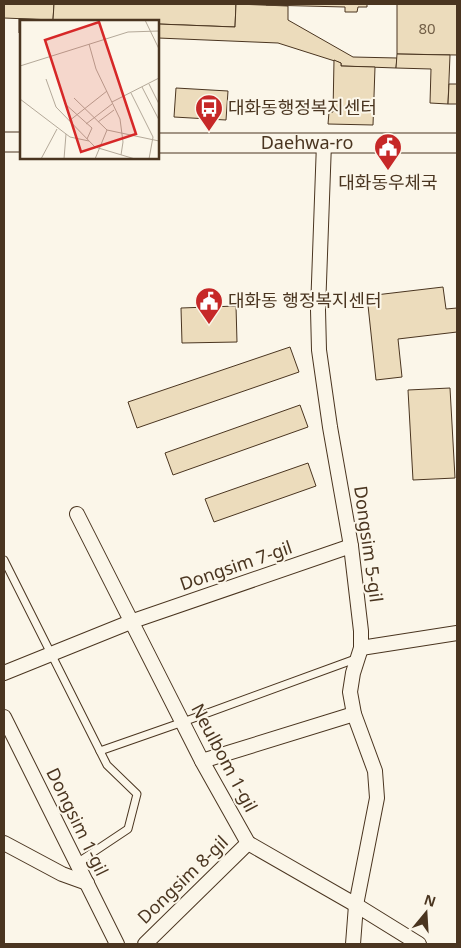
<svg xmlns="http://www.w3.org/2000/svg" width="461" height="948" viewBox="0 0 461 948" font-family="'Noto Sans','Noto Sans KR',sans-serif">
  <rect width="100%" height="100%" fill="#fbf6e9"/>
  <g fill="#ecdcbc" stroke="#4a3520">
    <path d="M4,4h50l-1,16 -49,-2z"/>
    <path d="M54,4h212v1l-30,-1 -1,23 -77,-3v-3l-105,-1z"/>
    <path d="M236,4l52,2v14l65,37 44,1 -1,10 -55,-2v-3l-63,-20 -120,-5v-14l77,3z"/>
    <path d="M266,4h101v3h-9l-1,5h-12v-5l-79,-2z"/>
    <path d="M397,4h60v51l-60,-1z"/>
    <path d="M19,19l34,1 32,1h-64v12h-2z"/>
    <path d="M397,54l53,1 -2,49 -18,-1 1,-34 -35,-1z"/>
    <path d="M334,60l7,3v3l34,1 -2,58 -45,-1 1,-12h4z"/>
    <path d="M449,84h8v20h-9z"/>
    <path d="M176,88l52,3 -2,29 -52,-3z"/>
    <path d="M443,287l3,22 11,-1v24l-59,7 4,38 -26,3 -9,-84z"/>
    <path d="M236,306l1,36 -55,1 -1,-35z"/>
    <path d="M290,347l9,25 -162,56 -9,-26z"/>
    <path d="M450,388l5,90 -42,2 -5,-90z"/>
    <path d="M300,405l8,22 -135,48 -8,-22z"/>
    <path d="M308,463l8,23 -102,36 -9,-23z"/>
  </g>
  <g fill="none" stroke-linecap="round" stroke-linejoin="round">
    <g stroke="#4a3520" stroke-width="9">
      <g id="service">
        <path d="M4,560l103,205 30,29 -9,35 -51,34"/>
        <path d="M100,751l83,-29 175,-64"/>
      </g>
    </g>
    <g stroke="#4a3520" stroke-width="16">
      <g id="minor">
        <path d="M324,143l-6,167 1,40 11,77 21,119 10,85v17l-8,25 -3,19 4,22 21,57 2,27 -21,107 -3,39"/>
        <path d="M77,514l125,247 46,82 108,62 63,39"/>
        <path d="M361,648l96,-15"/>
        <path d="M4,673l129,-52 218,-75"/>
        <path d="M4,717l113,227"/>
        <path d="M202,761l152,-47"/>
        <path d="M4,843l58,31 25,9"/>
        <path d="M145,944l103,-101"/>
      </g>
    </g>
    <g stroke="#4a3520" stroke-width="21">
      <g id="secondary">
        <path d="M4,142h17"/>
        <path id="s1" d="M158,143h299"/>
      </g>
    </g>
    <use href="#service" stroke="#fbf6e9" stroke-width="7"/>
    <use href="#minor" stroke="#fbf6e9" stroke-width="14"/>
    <use href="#secondary" stroke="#fbf6e9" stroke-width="19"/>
  </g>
  <defs>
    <g id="bus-pin" transform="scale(1.4375)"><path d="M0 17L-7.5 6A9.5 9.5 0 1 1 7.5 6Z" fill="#c62828" stroke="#fbf6e9"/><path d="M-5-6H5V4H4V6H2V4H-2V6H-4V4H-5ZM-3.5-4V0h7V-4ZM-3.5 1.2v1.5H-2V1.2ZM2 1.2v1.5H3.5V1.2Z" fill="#fff"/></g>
    <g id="civic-pin" transform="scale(1.4375)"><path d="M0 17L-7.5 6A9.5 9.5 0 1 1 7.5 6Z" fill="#c62828" stroke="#fbf6e9"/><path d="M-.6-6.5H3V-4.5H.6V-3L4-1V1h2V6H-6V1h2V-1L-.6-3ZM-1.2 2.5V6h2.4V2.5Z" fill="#fff"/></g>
  </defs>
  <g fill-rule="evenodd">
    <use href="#bus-pin" x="209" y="108"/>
    <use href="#civic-pin" x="388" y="147"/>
    <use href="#civic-pin" x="209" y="301"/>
  </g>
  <g text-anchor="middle" stroke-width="4" stroke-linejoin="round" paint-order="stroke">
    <g font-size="15" fill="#725f47">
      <text x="427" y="34">80</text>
    </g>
    <g font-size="18" fill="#4a3520" stroke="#fbf6e9" text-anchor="start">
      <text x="228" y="114">대화동행정복지센터</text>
      <text x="388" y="189" text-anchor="middle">대화동우체국</text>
      <text x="228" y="307">대화동 행정복지센터</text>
    </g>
    <g font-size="18" fill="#4a3520" stroke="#fbf6e9">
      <text dy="6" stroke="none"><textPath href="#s1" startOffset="149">Daehwa-ro</textPath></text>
      <text transform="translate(368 544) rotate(82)" y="6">Dongsim 5-gil</text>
      <text transform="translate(236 566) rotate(-19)" y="6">Dongsim 7-gil</text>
      <text transform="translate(224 758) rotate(62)" y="6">Neulbom 1-gil</text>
      <text transform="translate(77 822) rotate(64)" y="6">Dongsim 1-gil</text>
      <text transform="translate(183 880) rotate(-44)" y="6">Dongsim 8-gil</text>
    </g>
  </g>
  <g transform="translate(20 20)">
    <rect width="139" height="139" fill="#fbf6e9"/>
    <path fill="none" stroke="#b4a999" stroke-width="1" d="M125,0l14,29M69,24l7,25 24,50 3,23 -2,13M0,46l108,-34 31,-1M26,59l10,28 39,40 40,12M129,64l10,20M122,67l17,33M111,73l22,44 -4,22M54,78l33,32 52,11M0,79l50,38 19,4M92,82l47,-24M44,83l28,25 -5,11M49,101l38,-30M78,102l16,-12M66,104l26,-20M21,139l16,-30M44,139l2,-25M75,139l12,-29"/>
    <path fill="#d62828" fill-opacity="0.15" stroke="#d62828" stroke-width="2.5" d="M79,2l37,112 -55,18 -36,-112z"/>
    <rect width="139" height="139" fill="none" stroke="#4a3520" stroke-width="2.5"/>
  </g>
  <rect width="461" height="948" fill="none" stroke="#4a3520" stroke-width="10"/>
  <g transform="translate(426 913) rotate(18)" stroke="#fbf6e9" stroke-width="4" paint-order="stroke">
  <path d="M0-4L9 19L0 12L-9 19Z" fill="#4a3520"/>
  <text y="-8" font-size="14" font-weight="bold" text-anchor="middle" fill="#4a3520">N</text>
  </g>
</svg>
